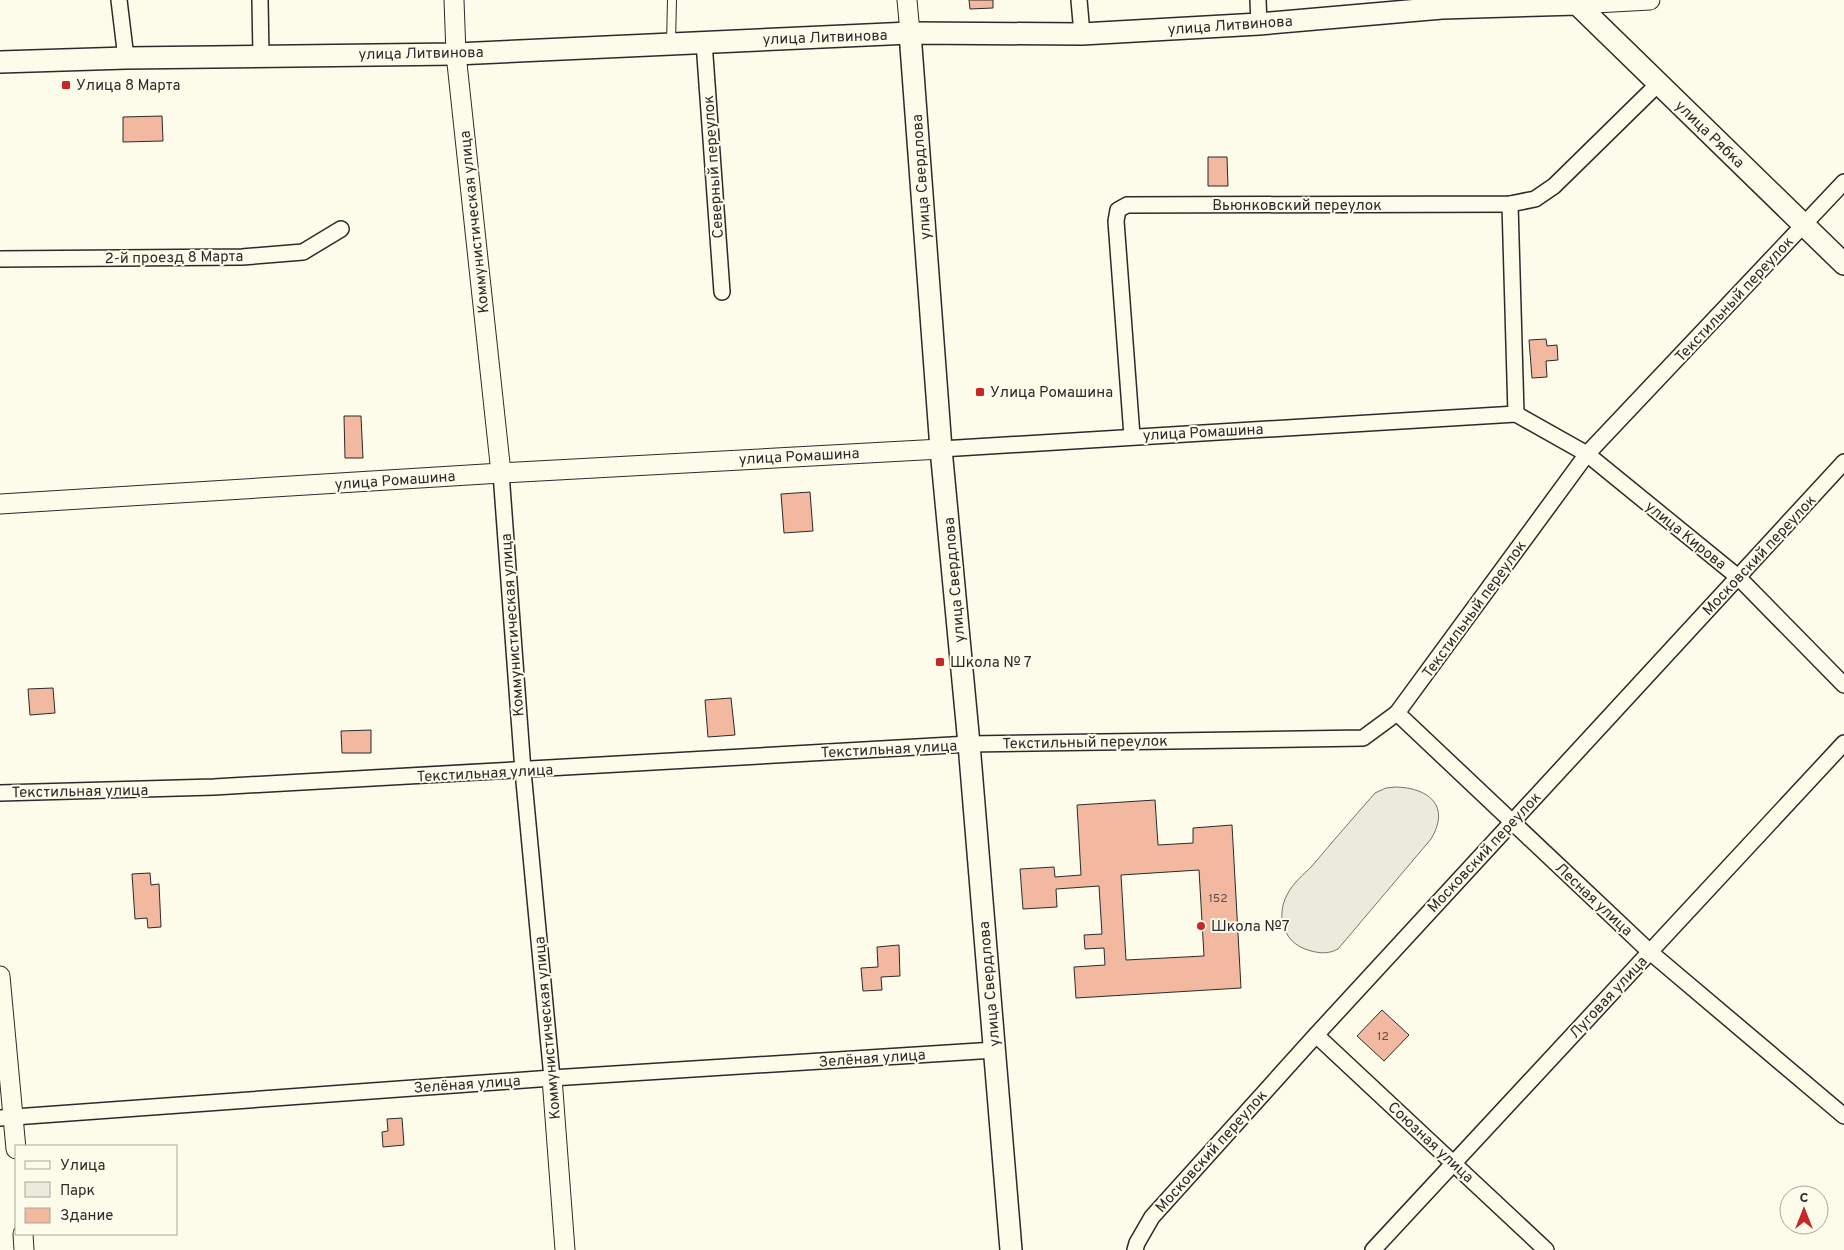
<svg xmlns="http://www.w3.org/2000/svg" width="1844" height="1250" viewBox="0 0 1844 1250" font-family="Overpass,sans-serif">
  <rect width="100%" height="100%" fill="#fdfbea"/>
  <path fill="#ecebdb" stroke="#74746e" d="M1396,787c33,1 55,19 35,52l-93,110c-11,6 -22,4 -33,0 -22,-8 -29,-34 -18,-54 5,-11 17,-21 25,-29 21,-25 42,-49 63,-73l11,-5z"/>
  <g fill="#f2b8a0" stroke="#2b2b2b" fill-rule="evenodd">
    <path d="M969,0h24v8l-23,1z"/>
    <path d="M162,116l1,25 -40,1v-25z"/>
    <path d="M1208,157h19l1,29h-20z"/>
    <path d="M1546,339l1,7 10,-1 1,15 -12,1 1,16 -15,1 -3,-38z"/>
    <path d="M344,416h17l2,42h-18z"/>
    <path d="M810,492l3,39 -29,2 -3,-39z"/>
    <path d="M53,688l2,25 -25,2 -2,-26z"/>
    <path d="M731,698l4,37 -27,2 -3,-37z"/>
    <path d="M371,730v23h-29l-1,-22z"/>
    <path d="M1155,800l3,45 35,-2v-15l39,-3 9,163 -165,10 -2,-31 31,-2 -1,-17 -19,1 -1,-14 18,-1 -3,-48 -43,3 1,18 -34,2 -3,-40 34,-2 1,10 26,-2 -4,-70zM1199,870l5,86 -78,4 -5,-85z"/>
    <path d="M150,873l1,12 8,-1 2,43 -13,1 -1,-10 -12,1 -3,-45z"/>
    <path d="M899,945l1,31 -19,1 1,13 -19,1 -2,-23 17,-1 -1,-20z"/>
    <path d="M1382,1010l27,25 -25,26 -27,-25z"/>
    <path d="M402,1118l2,27 -21,2 -1,-15 6,-1 -1,-12z"/>
  </g>
  <g fill="none" stroke-linecap="round" stroke-linejoin="round">
    <g stroke="#2b2b2b" stroke-width="10">
      <path id="service" d="M671,43l1,-43"/>
    </g>
    <g stroke="#2b2b2b" stroke-width="18">
      <g id="minor">
        <path d="M119,0l7,58"/>
        <path d="M260,0l1,56"/>
        <path d="M1079,0l3,34"/>
        <path d="M1258,0l1,24"/>
        <path d="M704,42l18,250"/>
        <path d="M1510,204l6,210"/>
        <path d="M0,259l242,-2 61,-5 38,-23"/>
        <path d="M1132,436l-16,-215 2,-11 9,-5 383,-1 25,-5 19,-13 104,-102"/>
        <path d="M941,449l575,-35 71,40 151,123 106,108"/>
        <path d="M501,473l22,298 29,307"/>
        <path d="M1397,713l253,239 194,164"/>
        <path d="M0,793l214,-6 755,-43 394,-6 34,-25 190,-259 257,-272"/>
        <path d="M1316,1035l230,215"/>
        <path d="M0,1118l552,-40 443,-28"/>
        <path d="M1135,1250l2,-7 15,-26 164,-182 528,-573"/>
        <path d="M1373,1250l471,-507"/>
      </g>
    </g>
    <g stroke="#2b2b2b" stroke-width="21">
      <g id="tertiary">
        <path d="M454,0l2,54 45,419"/>
        <path d="M907,0l3,33"/>
        <path d="M1577,4l73,-4"/>
        <path d="M0,504l501,-31 440,-24"/>
        <path d="M0,976l16,173"/>
        <path d="M552,1078l13,172"/>
        <path d="M23,1234l1,16"/>
      </g>
    </g>
    <g stroke="#2b2b2b" stroke-width="24">
      <g id="secondary">
        <path d="M910,33l31,416 28,295 42,506"/>
        <path d="M0,62l126,-4 330,-4 454,-21 172,1 177,-10 183,-16 135,-4 267,260"/>
      </g>
    </g>
    <use href="#service" stroke="#fdfbea" stroke-width="8"/>
    <use href="#minor" stroke="#fdfbea" stroke-width="15"/>
    <use href="#tertiary" stroke="#fdfbea" stroke-width="19"/>
    <use href="#secondary" stroke="#fdfbea" stroke-width="21"/>
  </g>
  <g fill="#c62828" stroke="#fdfbea" stroke-width="2">
    <rect x="61" y="80" width="10" height="10" rx="2.5"/>
    <rect x="975" y="387" width="10" height="10" rx="2.5"/>
    <rect x="935" y="657" width="10" height="10" rx="2.5"/>
    <circle cx="1201" cy="926" r="5"/>
  </g>
  <g text-anchor="middle" stroke-width="4" stroke-linejoin="round" paint-order="stroke">
    <g font-size="12" fill="#5d4e48">
      <text x="1218" y="902">152</text>
      <text x="1383" y="1040">12</text>
    </g>
    <g font-size="15" fill="#2b2b2b" stroke="#fdfbea">
      <text transform="translate(1230 25) rotate(-4)" y="5">улица Литвинова</text>
      <text transform="translate(825 37) rotate(-2)" y="5">улица Литвинова</text>
      <text transform="translate(421 53) rotate(-1)" y="5">улица Литвинова</text>
      <text transform="translate(1710 134) rotate(44)" y="5">улица Рябка</text>
      <text transform="translate(713 167) rotate(-94)" y="5">Северный переулок</text>
      <text transform="translate(921 177) rotate(-94)" y="5">улица Свердлова</text>
      <text x="1297" y="210">Вьюнковский переулок</text>
      <text transform="translate(474 222) rotate(-96)" y="5">Коммунистическая улица</text>
      <text transform="translate(174 257) rotate(-1)" y="5">2-й проезд 8 Марта</text>
      <text transform="translate(1734 299) rotate(-47)" y="5">Текстильный переулок</text>
      <text transform="translate(1203 432) rotate(-3)" y="5">улица Ромашина</text>
      <text transform="translate(799 456) rotate(-3)" y="5">улица Ромашина</text>
      <text transform="translate(395 480) rotate(-4)" y="5">улица Ромашина</text>
      <text transform="translate(1686 535) rotate(39)" y="5">улица Кирова</text>
      <text transform="translate(1759 555) rotate(-47)" y="5">Московский переулок</text>
      <text transform="translate(954 580) rotate(-95)" y="5">улица Свердлова</text>
      <text transform="translate(1474 609) rotate(-54)" y="5">Текстильный переулок</text>
      <text transform="translate(512 625) rotate(-94)" y="5">Коммунистическая улица</text>
      <text transform="translate(1085 742) rotate(-1)" y="5">Текстильный переулок</text>
      <text transform="translate(889 749) rotate(-3)" y="5">Текстильная улица</text>
      <text transform="translate(485 773) rotate(-3)" y="5">Текстильная улица</text>
      <text transform="translate(80 791) rotate(-1)" y="5">Текстильная улица</text>
      <text transform="translate(1484 852) rotate(-47)" y="5">Московский переулок</text>
      <text transform="translate(1594 899) rotate(43)" y="5">Лесная улица</text>
      <text transform="translate(989 984) rotate(-95)" y="5">улица Свердлова</text>
      <text transform="translate(1608 997) rotate(-47)" y="5">Луговая улица</text>
      <text transform="translate(547 1028) rotate(-95)" y="5">Коммунистическая улица</text>
      <text transform="translate(872 1058) rotate(-4)" y="5">Зелёная улица</text>
      <text transform="translate(467 1084) rotate(-4)" y="5">Зелёная улица</text>
      <text transform="translate(1431 1142) rotate(43)" y="5">Союзная улица</text>
      <text transform="translate(1211 1151) rotate(-48)" y="5">Московский переулок</text>
    </g>
    <g font-size="15" fill="#2b2b2b" stroke="#fdfbea" text-anchor="start">
      <text x="76" y="90">Улица 8 Марта</text>
      <text x="990" y="397">Улица Ромашина</text>
      <text x="950" y="667">Школа № 7</text>
      <text x="1211" y="931">Школа №7</text>
    </g>
  </g>
  <rect x="15" y="1145" width="162" height="90" fill="#fdfbea" stroke="#a9a89e"/>
  <rect x="25" y="1161" width="25" height="8" fill="#fdfbea" stroke="#a9a89e"/>
  <text x="60" y="1170" font-size="15" fill="#2b2b2b">Улица</text>
  <rect x="25" y="1182" width="25" height="15" fill="#ecebdb" stroke="#a9a89e"/>
  <text x="60" y="1195" font-size="15" fill="#2b2b2b">Парк</text>
  <rect x="25" y="1208" width="25" height="15" fill="#f2b8a0" stroke="#a9a89e"/>
  <text x="60" y="1220" font-size="15" fill="#2b2b2b">Здание</text>
  <g transform="translate(1804 1210)"><circle r="24" fill="#fdfbea" stroke="#a9a89e"/>
  <path d="M0-4L9 19L0 12L-9 19Z" fill="#c62828"/>
  <text y="-8" font-size="14" font-weight="bold" text-anchor="middle" fill="#2b2b2b">С</text>
  </g>
</svg>
